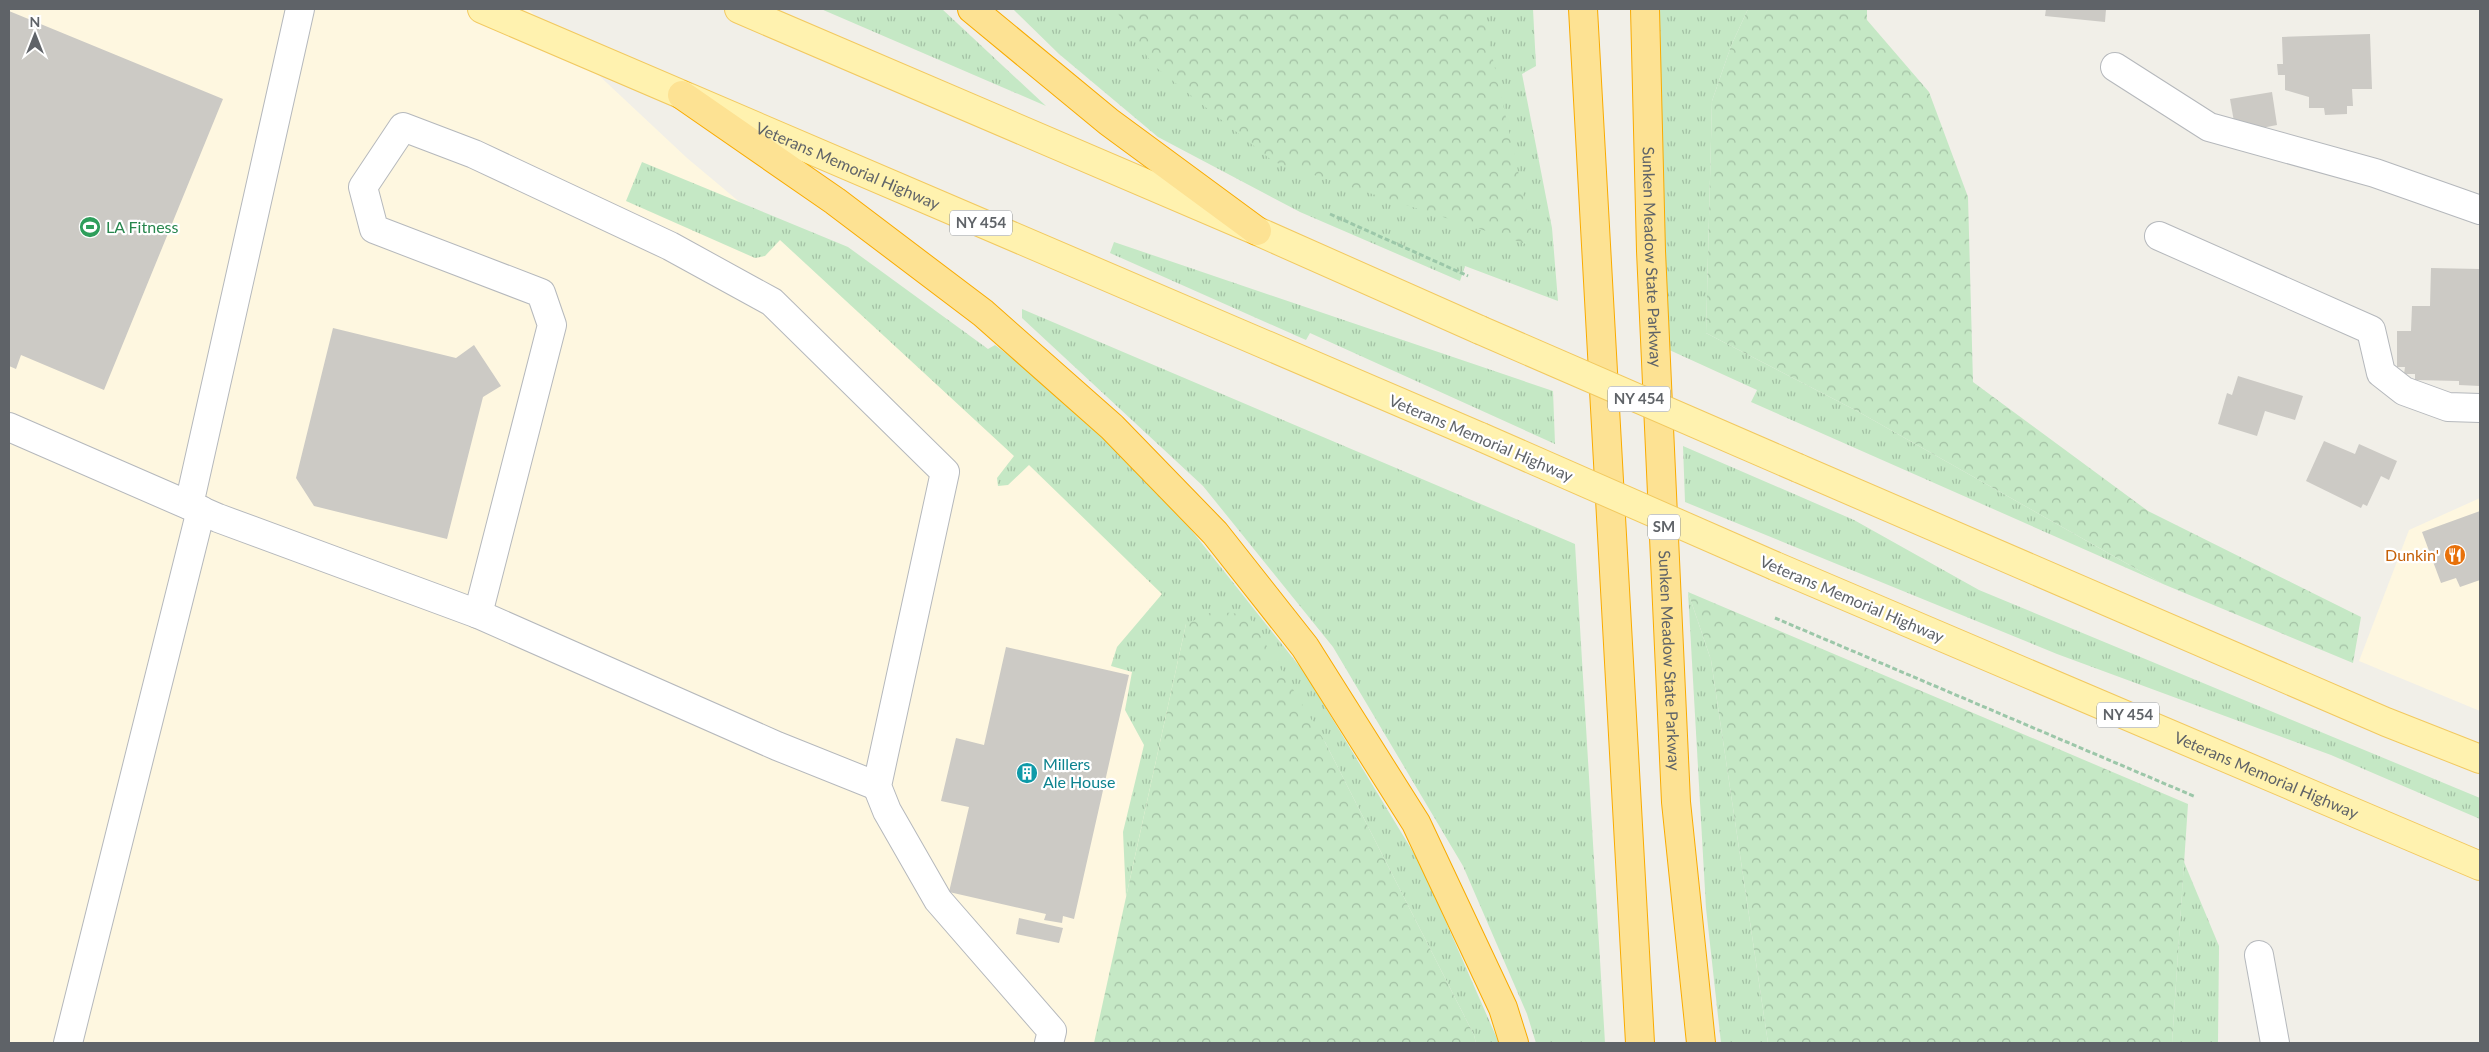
<svg xmlns="http://www.w3.org/2000/svg" width="2489" height="1052" viewBox="0 0 2489 1052" font-family="Lato,sans-serif">
  <defs>
    <pattern id="grass-tufts" width="24" height="20" patternUnits="userSpaceOnUse" patternTransform="scale(1.25)"><rect width="24" height="20" fill="#c5e8c5"/><path d="M3 7l-1-3M5 7V3M7 7l1-3M15 17l-1-3M17 17v-4M19 17l1-3" fill="none" stroke="#a3c0a4"/></pattern>
    <pattern id="forest-crowns" width="20" height="18" patternUnits="userSpaceOnUse" patternTransform="scale(1.25)"><rect width="20" height="18" fill="#c5e8c5"/><path d="M2 6a3 3 0 1 1 6 0M12 15a3 3 0 1 1 6 0" fill="none" stroke="#a3c0a4"/></pattern>
  </defs>
  <rect width="100%" height="100%" fill="#f1efe8"/>
  <g fill="#fef7e0">
    <path d="M9,9h519l159,149 519,435 -103,450h-1094z"/>
    <path d="M2480,498v213l-121,-50 50,-131z"/>
  </g>
  <g fill="url(#grass-tufts)">
    <path d="M821,9h121l104,97z"/>
    <path d="M1013,9h520l3,57 -14,8 30,154 6,73 -93,-35 -5,15 -160,-69 -142,-75 -99,-83z"/>
    <path d="M1655,9h93l-17,37 -19,55 -6,232 151,78 306,173 -412,-182 6,-12 -92,-42z"/>
    <path d="M642,162l206,85 140,102 7,-4 75,58 111,114 123,155 117,193 78,178h-23l-2,-8 -149,-293 -139,-118 -60,273 -3,-65 21,-87 -19,-35 7,-38 -21,-6 6,-19 45,-53 -133,-129 -21,20 -10,1 -1,-8 17,-22 -234,-216 -15,16 -10,2 -129,-57z"/>
    <path d="M1114,242l439,149 2,53 -245,-111 -4,7 -196,-87z"/>
    <path d="M1022,309l553,235 30,499h-69l-9,-29 -64,-148 -130,-219 -130,-161 -181,-168z"/>
    <path d="M1683,446l171,74 125,70 501,208v21l-149,-64 -274,-101 -372,-152z"/>
    <path d="M1688,592l23,68 57,383h-47l-15,-135z"/>
    <path d="M2184,862l35,84 -1,97h-46z"/>
  </g>
  <g fill="url(#forest-crowns)">
    <path d="M1115,9h356l14,15 50,223 -261,-85 -121,-97z"/>
    <path d="M1748,9h119v11l62,72 39,105 5,185 175,129 213,106 -8,46 -190,-79 -306,-173 -151,-78 6,-232 19,-55z"/>
    <path d="M1688,592l500,212 -16,239h-404l-57,-383z"/>
    <path d="M1214,611l34,4 77,127 149,293 2,8h-382l92,-419z"/>
  </g>
  <g fill="#cccac5">
    <path d="M2046,9h60l-1,13 -60,-6z"/>
    <path d="M9,11l214,88 -119,291 -83,-35 -5,14 -7,-3z"/>
    <path d="M2370,34l2,55h-20l1,17h-6v8l-22,1 -1,-7h-15v-11l-24,-7v-15h-7l-1,-11h6l-1,-27z"/>
    <path d="M2272,92l5,33 -41,8 -6,-34z"/>
    <path d="M2431,268l49,1v117l-21,-1v-4l-44,-1v-6h-11l1,-7h-8v-36h14l1,-25h18z"/>
    <path d="M333,328l123,30 18,-13 27,41 -18,11 -36,142 -133,-33 -18,-28z"/>
    <path d="M2238,376l65,20 -8,24 -30,-9 -8,25 -39,-12 9,-31 5,2z"/>
    <path d="M2324,441l31,13 4,-10 38,17 -8,19 -8,-4 -14,30 -4,-2 -2,4 -55,-27z"/>
    <path d="M2480,511v69l-20,7 -4,-9 -15,5 -19,-51z"/>
    <path d="M1006,647l123,28 -55,244 -11,-3 -1,7 -18,-3 2,-6 -97,-22 20,-85 -28,-6 15,-63 28,7z"/>
    <path d="M1019,918l44,10 -4,15 -43,-9z"/>
  </g>
  <g fill="none" stroke-linecap="round" stroke-linejoin="round">
    <g stroke="#b5b8bc" stroke-width="30">
      <g id="minor">
        <path d="M2115,67l94,60 166,46 105,37"/>
        <path d="M2159,236l212,94 10,43 23,18 44,16 32,1"/>
        <path d="M9,427l209,91 260,96 299,132 100,40"/>
        <path d="M189,505l111,-496"/>
        <path d="M478,614l74,-289 -11,-32 -167,-64 -11,-42 40,-60 71,27 196,92 102,56 173,170 -68,314 10,25 51,89 114,131 -3,12"/>
        <path d="M2259,955l16,88"/>
        <path d="M68,1043l133,-533"/>
      </g>
    </g>
    <g stroke="#f2c960" stroke-width="30">
      <g id="major">
        <path id="s1" d="M482,9l999,428"/>
        <path d="M739,9l518,222 223,99"/>
        <path d="M1798,468l588,254 94,37"/>
        <path id="s2" d="M1775,566l705,300"/>
      </g>
    </g>
    <g stroke="#f9ab00" stroke-width="30">
      <g id="highway">
        <path d="M972,9l137,113 148,109"/>
        <path d="M1583,9l57,1034"/>
        <path id="s3" d="M1645,9l6,242 25,551 25,241"/>
        <path d="M682,95l153,106 148,112 129,114 103,106 90,114 111,176 87,185 11,35"/>
      </g>
    </g>
    <g stroke="#9cc7a9" stroke-width="3" stroke-dasharray="5 2.5" stroke-linecap="butt">
      <path d="M1330,214l138,62"/>
      <path d="M1775,618l421,179"/>
    </g>
    <use href="#minor" stroke="#fff" stroke-width="28"/>
    <use href="#major" stroke="#fff2af" stroke-width="28"/>
    <use href="#highway" stroke="#fde293" stroke-width="28"/>
    <g stroke="#f2c960" stroke-width="30" stroke-linecap="butt">
      <g id="major-bridge">
        <path d="M1480,330l318,138"/>
        <path d="M1481,437l294,129"/>
      </g>
    </g>
    <use href="#major-bridge" stroke="#fff2af" stroke-width="28"/>
  </g>
  <defs>
    <g id="stadium-disc" transform="scale(1.125)"><circle r="9.5" fill="#2e9e5b" stroke="#fff"/><path d="M0-5a6.5 5 0 1 0 0 10a6.5 5 0 1 0 0-10ZM-3.5-1.8h7v3.6h-7Z" fill="#fff"/></g>
    <g id="restaurant-disc" transform="scale(1.125)"><circle r="9.5" fill="#e8710a" stroke="#fff"/><path d="M-5-6h1v4h1v-4h1v4h1v-4h1v5L-1.5 .5V6h-2V.5L-5-1ZM5-6V6H3V1.5H1.5Q1.5-4 5-6Z" fill="#fff"/></g>
    <g id="building-disc" transform="scale(1.125)"><circle r="9.5" fill="#0f9aa8" stroke="#fff"/><path d="M-4-6H4V6H1V3H-1V6H-4ZM-2.5-4.3h1.7v1.8h-1.7ZM.8-4.3h1.7v1.8H.8ZM-2.5-1h1.7V.8h-1.7ZM.8-1h1.7V.8H.8Z" fill="#fff"/></g>
  </defs>
  <g fill-rule="evenodd">
    <use href="#stadium-disc" x="90" y="227"/>
    <use href="#restaurant-disc" x="2455" y="555"/>
    <use href="#building-disc" x="1027" y="773"/>
  </g>
  <g text-anchor="middle" stroke-width="4.5" stroke-linejoin="round" paint-order="stroke">
    <g fill="#fff" stroke="#8f9295" stroke-width="1">
      <rect x="950" y="210.5" width="62" height="25" rx="4"/>
      <rect x="1608" y="386.5" width="62" height="25" rx="4"/>
      <rect x="1648" y="514.5" width="32" height="25" rx="4"/>
      <rect x="2097" y="702.5" width="62" height="25" rx="4"/>
    </g>
    <g font-size="15" font-weight="bold" fill="#5f6368">
      <text x="981" y="228">NY 454</text>
      <text x="1639" y="404">NY 454</text>
      <text x="1664" y="532">SM</text>
      <text x="2128" y="720">NY 454</text>
    </g>
    <g font-size="16" fill="#5f6368" stroke="#fff">
      <text dy="6" stroke="none"><textPath href="#s1" startOffset="398">Veterans Memorial Highway</textPath></text>
      <text dy="6" stroke="none"><textPath href="#s3" startOffset="248">Sunken Meadow State Parkway</textPath></text>
      <text transform="translate(1481 438) rotate(23)" y="6">Veterans Memorial Highway</text>
      <text transform="translate(1852 599) rotate(23)" y="6">Veterans Memorial Highway</text>
      <text dy="6" stroke="none"><textPath href="#s3" startOffset="652">Sunken Meadow State Parkway</textPath></text>
      <text dy="6" stroke="none"><textPath href="#s2" startOffset="534">Veterans Memorial Highway</textPath></text>
    </g>
    <g font-size="16" fill="#27864d" stroke="#fff" text-anchor="start">
      <text x="106" y="233">LA Fitness</text>
    </g>
    <g font-size="16" fill="#c56008" stroke="#fff" text-anchor="end">
      <text x="2439" y="561">Dunkin'</text>
    </g>
    <g font-size="16" fill="#0d838f" stroke="#fff" text-anchor="start">
      <text x="1043" y="770">Millers<tspan x="1043" dy="18">Ale House</tspan></text>
    </g>
  </g>
  <rect width="2489" height="1052" fill="none" stroke="#5f6368" stroke-width="20"/>
  <g transform="translate(35 35)" stroke="#ffffff" stroke-width="4" paint-order="stroke">
  <path d="M0-4L9 19L0 12L-9 19Z" fill="#5f6368"/>
  <text y="-8" font-size="14" font-weight="bold" text-anchor="middle" fill="#5f6368">N</text>
  </g>
</svg>
